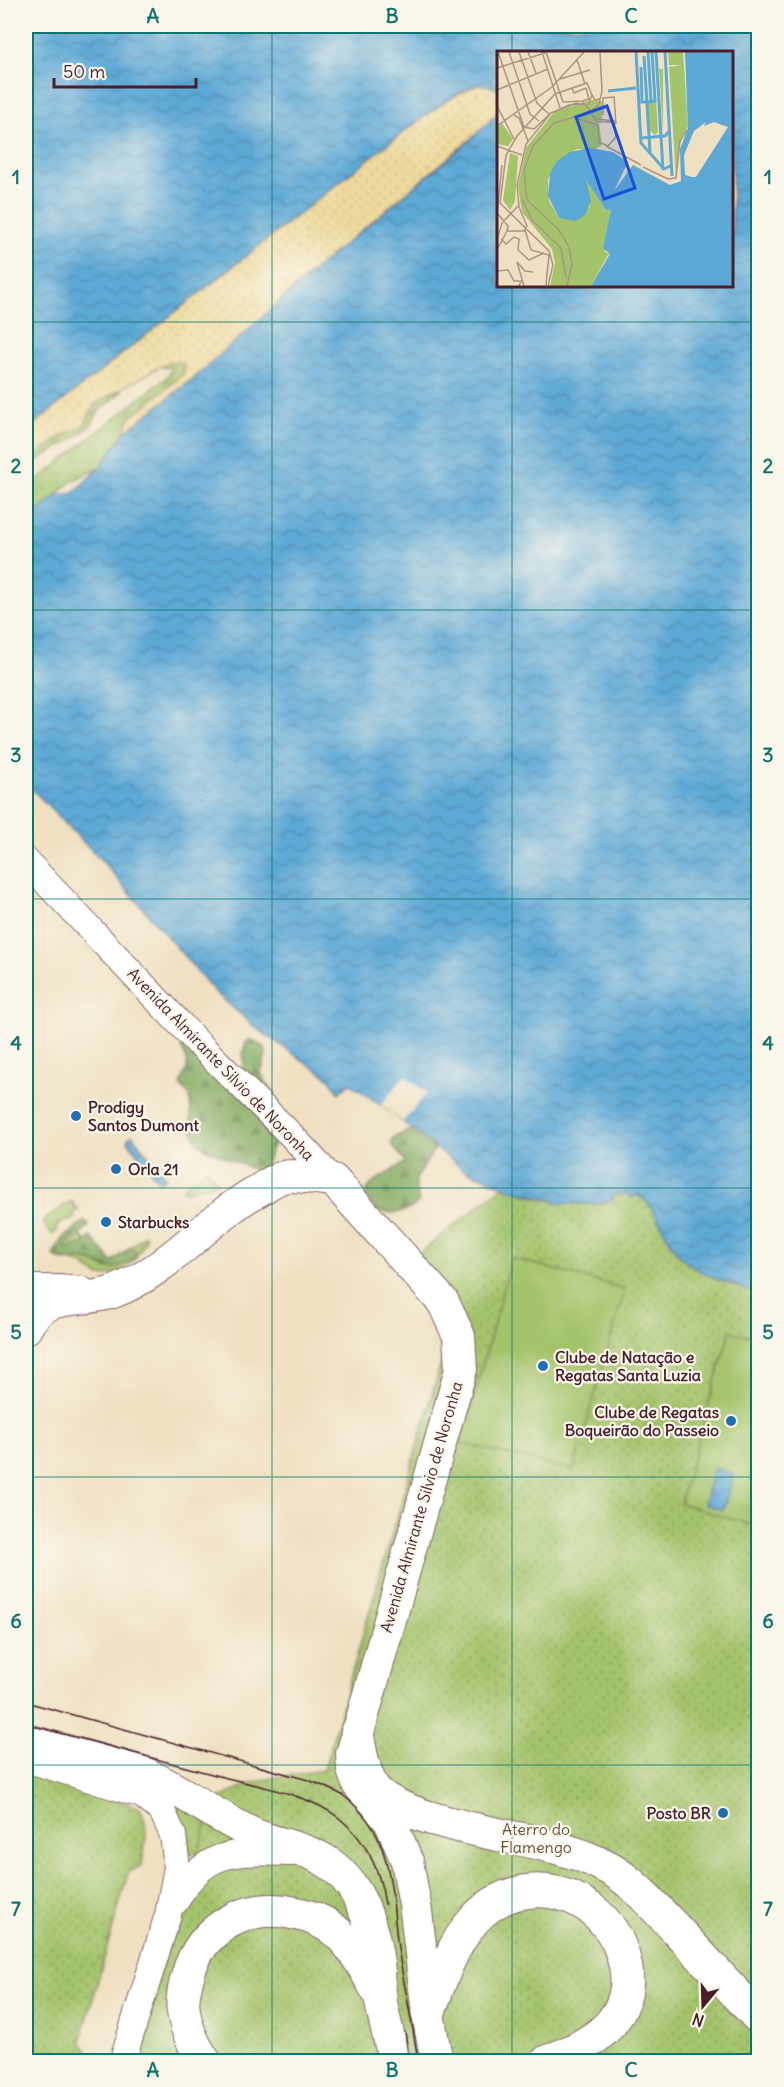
<svg xmlns="http://www.w3.org/2000/svg" width="784" height="2087" viewBox="0 0 784 2087" font-family="Delius,sans-serif">
  <defs>
    <pattern id="grass-tufts" width="24" height="20" patternUnits="userSpaceOnUse" patternTransform="scale(1.5)"><rect width="24" height="20" fill="#a4c46c"/><path d="M3 7l-1-3M5 7V3M7 7l1-3M15 17l-1-3M17 17v-4M19 17l1-3" fill="none" stroke="#889f59"/></pattern>
    <pattern id="forest-firs" width="22" height="20" patternUnits="userSpaceOnUse" patternTransform="scale(1.5)"><rect width="22" height="20" fill="#83aa60"/><path d="M5 1l3.5 6h-7zM16 11l3.5 6h-7z" fill="#6d8a4f"/></pattern>
    <pattern id="sand-dots" width="8" height="8" patternUnits="userSpaceOnUse" patternTransform="scale(1.5)"><rect width="8" height="8" fill="#eeda9e"/><path d="M2 2h.1M6 6h.1" fill="none" stroke="#cebb88" stroke-width="1.8" stroke-linecap="round"/></pattern>
    <pattern id="park-dots" width="8" height="8" patternUnits="userSpaceOnUse" patternTransform="scale(1.5)"><rect width="8" height="8" fill="#a4c46c"/><path d="M2 2h.1M6 6h.1" fill="none" stroke="#889f59" stroke-width="1.8" stroke-linecap="round"/></pattern>
    <pattern id="water-waves" width="16" height="10" patternUnits="userSpaceOnUse" patternTransform="scale(1.5)"><rect width="16" height="10" fill="#5da9d6"/><path d="M0 5q4-4 8 0t8 0" fill="none" stroke="#4f89ae"/></pattern>
  </defs>
  <rect width="100%" height="100%" fill="#fbf7ec"/>
  <filter id="ink" filterUnits="userSpaceOnUse"><feTurbulence type="fractalNoise" baseFrequency=".0167" numOctaves="2"/><feDisplacementMap in="SourceGraphic" scale="12" xChannelSelector="R" yChannelSelector="G"/><feConvolveMatrix kernelMatrix="1 2 1 2 8 2 1 2 1" color-interpolation-filters="sRGB"/></filter>
  <filter id="wash" filterUnits="userSpaceOnUse"><feTurbulence type="fractalNoise" baseFrequency=".008" numOctaves="4" result="noise"/><feDisplacementMap in="SourceGraphic" scale="24" xChannelSelector="R" yChannelSelector="G"/><feGaussianBlur stdDeviation="1.35" result="paint"/><feColorMatrix in="noise" values="0 0 0 0 0 0 0 0 0 0 0 0 0 0 0 0 0 1.4 0 .05"/><feComposite in="paint" operator="in"/></filter>
  <g filter="url(#wash)">
    <rect width="100%" height="100%" fill="#efe0c1"/>
    <g fill="url(#grass-tufts)" stroke="#77724c" stroke-width="1.5">
      <path d="M170,361l13,2 2,6 -2,5 -54,45 -5,14 -24,34 -28,14 -46,41v-33c47,-36 91,-74 139,-110l7,-9 -2,-3 -6,1 -2,-3z"/>
      <path d="M123,390c-7,8 -13,12 -21,18 -7,5 -7,14 -13,19 -19,17 -43,26 -63,41v-5l34,-26 17,-8 7,-6 11,-20z"/>
      <path d="M207,1169l11,14 -33,8 -3,-3z"/>
      <path d="M71,1201l7,9 -5,4 2,3 -5,4 -2,-3 -12,9 2,3 -6,5 -10,-13z"/>
      <path d="M85,1221l4,5 -9,8 5,7 6,-4 21,25 33,-27 1,4 -11,20 -13,12c-6,0 -13,7 -22,5 -8,-2 -13,-10 -20,-13 -10,-3 -20,0 -27,-8l12,-19z"/>
      <path d="M130,1774l87,51 -19,26 -6,4 -2,-2 -8,-24z"/>
    </g>
    <g fill="url(#forest-firs)" stroke="#666446" stroke-width="1.5">
      <path d="M252,1040l12,7 2,6 -5,20 16,28 1,8 -13,18 9,17c-6,10 -6,17 -10,27l-5,1 -54,-24 -9,-7 -5,-16 -1,-29 -9,-10c0,-10 5,-12 6,-19 1,-7 -3,-14 -6,-20l3,-1 59,25c4,-11 -4,-17 4,-30z"/>
      <path d="M407,1131h7l21,17 -19,31v9l3,13c-10,13 -28,13 -42,10 -4,-5 -10,-10 -11,-16 -2,-12 30,-25 39,-33 -3,-8 -10,-10 -14,-18l2,-6z"/>
      <path d="M85,1221l4,5 -23,19 1,3 3,1 4,-4h8l9,-8 21,25 19,-15 5,4 -2,7 -15,9 -11,2 -16,-8 -13,-2 -6,3 -19,-5c3,-16 19,-26 31,-36z"/>
    </g>
    <path fill="url(#sand-dots)" stroke="#9c7c64" stroke-width="1.5" d="M478,85h10l11,5v22l-13,14 -159,133 -127,114 -76,60 5,-14 54,-45 2,-5 -2,-6 -13,-2 -74,42 -11,20 -8,6 -17,8 -34,26v-33l354,-280c29,-21 64,-52 98,-65z"/>
    <g fill="url(#park-dots)" stroke="#77724c" stroke-width="1.5">
      <path d="M504,1186c35,14 71,23 108,15v-5c14,-3 25,-5 36,7l61,72 49,19v767l-627,1 82,-258c31,-26 72,-28 111,-34l119,-413 -7,-49 -16,-55z"/>
      <path d="M26,1768l114,40c10,19 5,37 2,57l-14,8 -47,168 6,10 -3,10h-58z"/>
    </g>
    <g fill="#a4c46c" stroke="#77724c" stroke-width="1.5">
      <path d="M512,1258l113,31 -52,181 -112,-27z"/>
      <path d="M730,1331l28,8v188l-78,-24z"/>
    </g>
    <g fill="url(#water-waves)" stroke="#546480" stroke-width="1.5">
      <path d="M26,26h732v1268c-24,-9 -55,-17 -75,-35 -17,-17 -27,-54 -45,-64l-7,3 -3,-5 -16,3 1,5 -16,3 -36,-1 -51,-14 -47,-20 -82,-64 -32,-22 -10,10 -9,-14 -74,-51 -41,-36 -112,-130 -77,-79v-261l32,-28h14l28,-27 24,-34 76,-60 127,-114 139,-115 33,-32v173h233v-233h-233v38c-7,-3 -14,-7 -22,-5 -22,5 -77,50 -97,65l-354,280z"/>
      <path d="M132,1135l34,43 -6,5 -33,-43z"/>
      <path d="M714,1468l20,6 -11,36 -19,-6z"/>
    </g>
    <path fill="#efe0c1" d="M405,1075l22,18 -24,29 -22,-17z"/>
  </g>
  <g filter="url(#ink)">
    <g fill="none" stroke-linecap="round" stroke-linejoin="round">
      <g stroke="#846360" stroke-width="28">
        <g id="minor">
          <path d="M26,861l172,182 93,92 42,45"/>
          <path d="M26,1288h31l25,2"/>
          <path d="M26,1759l116,36 20,16 11,24 4,32 -9,48 -46,147"/>
          <path d="M176,1901c29,-54 62,-49 117,-48"/>
        </g>
      </g>
      <g stroke="#846360" stroke-width="34">
        <g id="major">
          <path d="M26,1328c19,-39 54,-24 87,-36 57,-21 94,-74 146,-102 7,-4 16,-11 24,-13 10,-3 38,2 50,3l110,122 16,34 2,33 -109,385 1,16 5,14 32,37 17,40 9,50 12,103 9,48"/>
          <path d="M26,1740l113,31c40,17 70,41 108,60 25,13 54,15 77,29 37,21 51,72 55,111 1,8 0,16 1,23 2,23 11,45 14,68"/>
        </g>
      </g>
      <g stroke="#846360" stroke-width="35">
        <g id="highway">
          <path d="M357,1733c3,17 6,38 15,53 21,33 131,48 170,58 23,5 47,13 68,25 25,14 44,38 64,58 28,30 56,60 84,90"/>
          <path d="M428,2014c12,-32 23,-68 46,-94 47,-53 130,-30 149,36 6,19 5,40 -5,57 -15,26 -45,38 -71,49"/>
          <path d="M205,2062c-12,-17 -20,-35 -22,-55 -1,-11 2,-22 5,-32 12,-47 59,-73 106,-62 17,3 32,9 45,21 18,17 29,41 41,61"/>
        </g>
      </g>
      <use href="#minor" stroke="#fff" stroke-width="26"/>
      <use href="#major" stroke="#fff" stroke-width="32"/>
      <use href="#highway" stroke="#fff" stroke-width="33"/>
      <g stroke="#4a1f2b" stroke-width="1.5">
        <path d="M26,1702l282,78c12,5 26,9 37,17 49,36 46,98 53,151 6,38 15,76 20,114"/>
        <path d="M26,1724c64,17 129,35 193,52 38,10 90,18 120,42 28,22 41,52 46,86"/>
        <path d="M405,2032l4,30"/>
      </g>
    </g>
  </g>
  <path fill="none" stroke="#0f766e" stroke-width="1.5" stroke-opacity="0.55" d="M272,26v2036M512,26v26M512,285v1777M26,322h732M26,610h732M26,899h732M26,1188h732M26,1477h732M26,1765h732"/>
  <g fill="#1f6fb2" stroke="#fbf7ec" stroke-width="2">
    <circle cx="76" cy="1116" r="6"/>
    <circle cx="116" cy="1169" r="6"/>
    <circle cx="106" cy="1222" r="6"/>
    <circle cx="543" cy="1366" r="6"/>
    <circle cx="731" cy="1421" r="6"/>
    <circle cx="723" cy="1813" r="6"/>
  </g>
  <g text-anchor="middle" stroke-width="4.5" stroke-linejoin="round" paint-order="stroke">
    <g font-size="16" fill="#4a1f2b" stroke="#fbf7ec">
      <text transform="translate(221 1064) rotate(46)" y="6">Avenida Almirante Silvio de Noronha</text>
      <text transform="translate(421 1507) rotate(-74)" y="6">Avenida Almirante Silvio de Noronha</text>
    </g>
    <g font-size="16" font-weight="bold" fill="#4a1f2b" stroke="#fbf7ec" text-anchor="start">
      <text x="88" y="1113">Prodigy<tspan x="88" dy="18">Santos Dumont</tspan></text>
      <text x="128" y="1175">Orla 21</text>
      <text x="118" y="1228">Starbucks</text>
      <text x="555" y="1363">Clube de Natação e<tspan x="555" dy="18">Regatas Santa Luzia</tspan></text>
      <text x="719" y="1418" text-anchor="end">Clube de Regatas<tspan x="719" dy="18">Boqueirão do Passeio</tspan></text>
      <text x="711" y="1819" text-anchor="end">Posto BR</text>
    </g>
    <g font-size="16" fill="#65513e" stroke="#fbf7ec">
      <text x="536" y="1835">Aterro do<tspan x="536" dy="18">Flamengo</tspan></text>
    </g>
  </g>
  <g transform="translate(497 51)">
    <rect width="236" height="236" fill="#efe0c1"/>
    <path d="M171,1h15l5,74 -8,17 -4,35 -7,-111 12,-2h-12zM157,17l4,64 -3,3 -5,-4 -2,-28 7,-1zM162,18h4v63z" fill="#a4c46c"/>
    <path d="M93,49l12,1v19l-3,3 3,22 -8,5 -17,-1 -20,12 -9,18 1,22 10,17 19,1 12,-13 -6,-23 4,-3 18,30h5l-6,42 9,3h-6l-17,31h-41l5,-23 -3,-14 -30,-37 -4,-26 8,-38 28,-36zM5,72l11,16 -5,7 -11,-2v-16zM13,102l8,3 -3,45 -5,9 -7,-10z" fill="#a4c46c"/>
    <path d="M188,1h47v234h-141l19,-32 -7,-6 8,-38h-5l-20,-30 5,21 -6,14 -9,6 -17,-3 -11,-22 2,-23 7,-12 13,-9 20,-4 23,4 15,10 -14,29 19,-26 37,20 11,-4 -1,-32 8,-21zM209,71l-2,4 10,-4 14,5 -32,50h-4l-7,-2 -1,-20 10,-24z" fill="#5da9d6" fill-rule="evenodd"/>
    <path fill="none" stroke="#5da9d6" stroke-width="3" d="M139,1l5,91 23,26 8,-4M151,1l3,50M159,1l7,118M168,1l7,124M147,5l6,96M144,16l1,35h4M111,40l28,-3M150,51l8,-1 -3,-49M144,87l24,-2 5,-6"/>
    <path fill="none" stroke="#ad9385" stroke-width="1.5" d="M1,1l26,75 10,2 17,-16 25,-10 10,2 11,17h15M12,1l21,62 9,7M22,1l18,51 13,12M31,1l8,21M45,1l18,56M49,1l17,50 19,-1 14,18 18,2 2,16 -8,9 -9,-4 -1,-18M80,9l8,24M0,17l48,-15M63,28l30,-9M75,37l2,5 12,-5M0,39l51,-21M85,50l7,-2 -3,-11M91,54l4,-10 3,5 5,-1M0,55l17,33M17,64l5,3 9,23M106,64v-17l11,-1 2,27M75,66l26,8M0,75l55,-39 32,-35M0,95l25,9M109,95l35,19M5,114l-5,48 11,13 -1,5M146,116l25,12 8,-1 4,-37 7,-11M25,148l10,21 29,28 5,30M30,175l-8,-19 -2,-22 9,-41 25,-31 18,-8 15,-1M28,179l6,20 18,5 -3,30M4,188l5,5 8,-7 5,2 -1,11 11,10 15,-7M0,189l5,-17 16,-17M0,199l10,-19h17l3,-5M0,220l11,-1 6,11h7l-2,5M27,235l-7,-24 8,9 8,1M51,235l5,-21 -4,-14 -49,-48 6,-48 11,-19 38,-42 32,-11 5,12M70,235l5,-22 -3,-17 -10,-17 -32,-30 -3,-30 9,-24 21,-23 35,-10 10,-9 3,-13 -2,-39"/>
    <path fill="#1d4ed8" fill-opacity="0.15" stroke="#1d4ed8" stroke-width="3" d="M110,55l28,82 -31,11 -28,-82z"/>
    <rect width="236" height="236" fill="none" stroke="#4a1f2b" stroke-width="3"/>
  </g>
  <rect width="784" height="2087" fill="none" stroke="#fbf7ec" stroke-width="66"/>
  <g transform="translate(703 2006) rotate(199)" stroke="#fbf7ec" stroke-width="4.5" paint-order="stroke">
  <path d="M0-4.5L10 22L0 15L-10 22Z" fill="#4a1f2b"/>
  <text y="-9" font-size="16" font-weight="bold" text-anchor="middle" fill="#4a1f2b">N</text>
  </g>
  <path d="M54 78v9h142v-9" fill="none" stroke="#4a1f2b" stroke-width="3"/>
  <text x="63" y="78" font-size="18" fill="#4a1f2b" stroke="#fbf7ec" stroke-width="4.5" paint-order="stroke">50 m</text>
  <rect x="33" y="33" width="718" height="2021" fill="none" stroke="#0f766e" stroke-width="2"/>
  <g font-size="20" text-anchor="middle" font-weight="bold" fill="#0f766e">
    <text x="153" y="23">A</text>
    <text x="392" y="23">B</text>
    <text x="631" y="23">C</text>
    <text x="16" y="184">1</text>
    <text x="768" y="184">1</text>
    <text x="16" y="473">2</text>
    <text x="768" y="473">2</text>
    <text x="16" y="762">3</text>
    <text x="768" y="762">3</text>
    <text x="16" y="1050">4</text>
    <text x="768" y="1050">4</text>
    <text x="16" y="1339">5</text>
    <text x="768" y="1339">5</text>
    <text x="16" y="1628">6</text>
    <text x="768" y="1628">6</text>
    <text x="16" y="1916">7</text>
    <text x="768" y="1916">7</text>
    <text x="153" y="2077">A</text>
    <text x="392" y="2077">B</text>
    <text x="631" y="2077">C</text>
  </g>
</svg>
